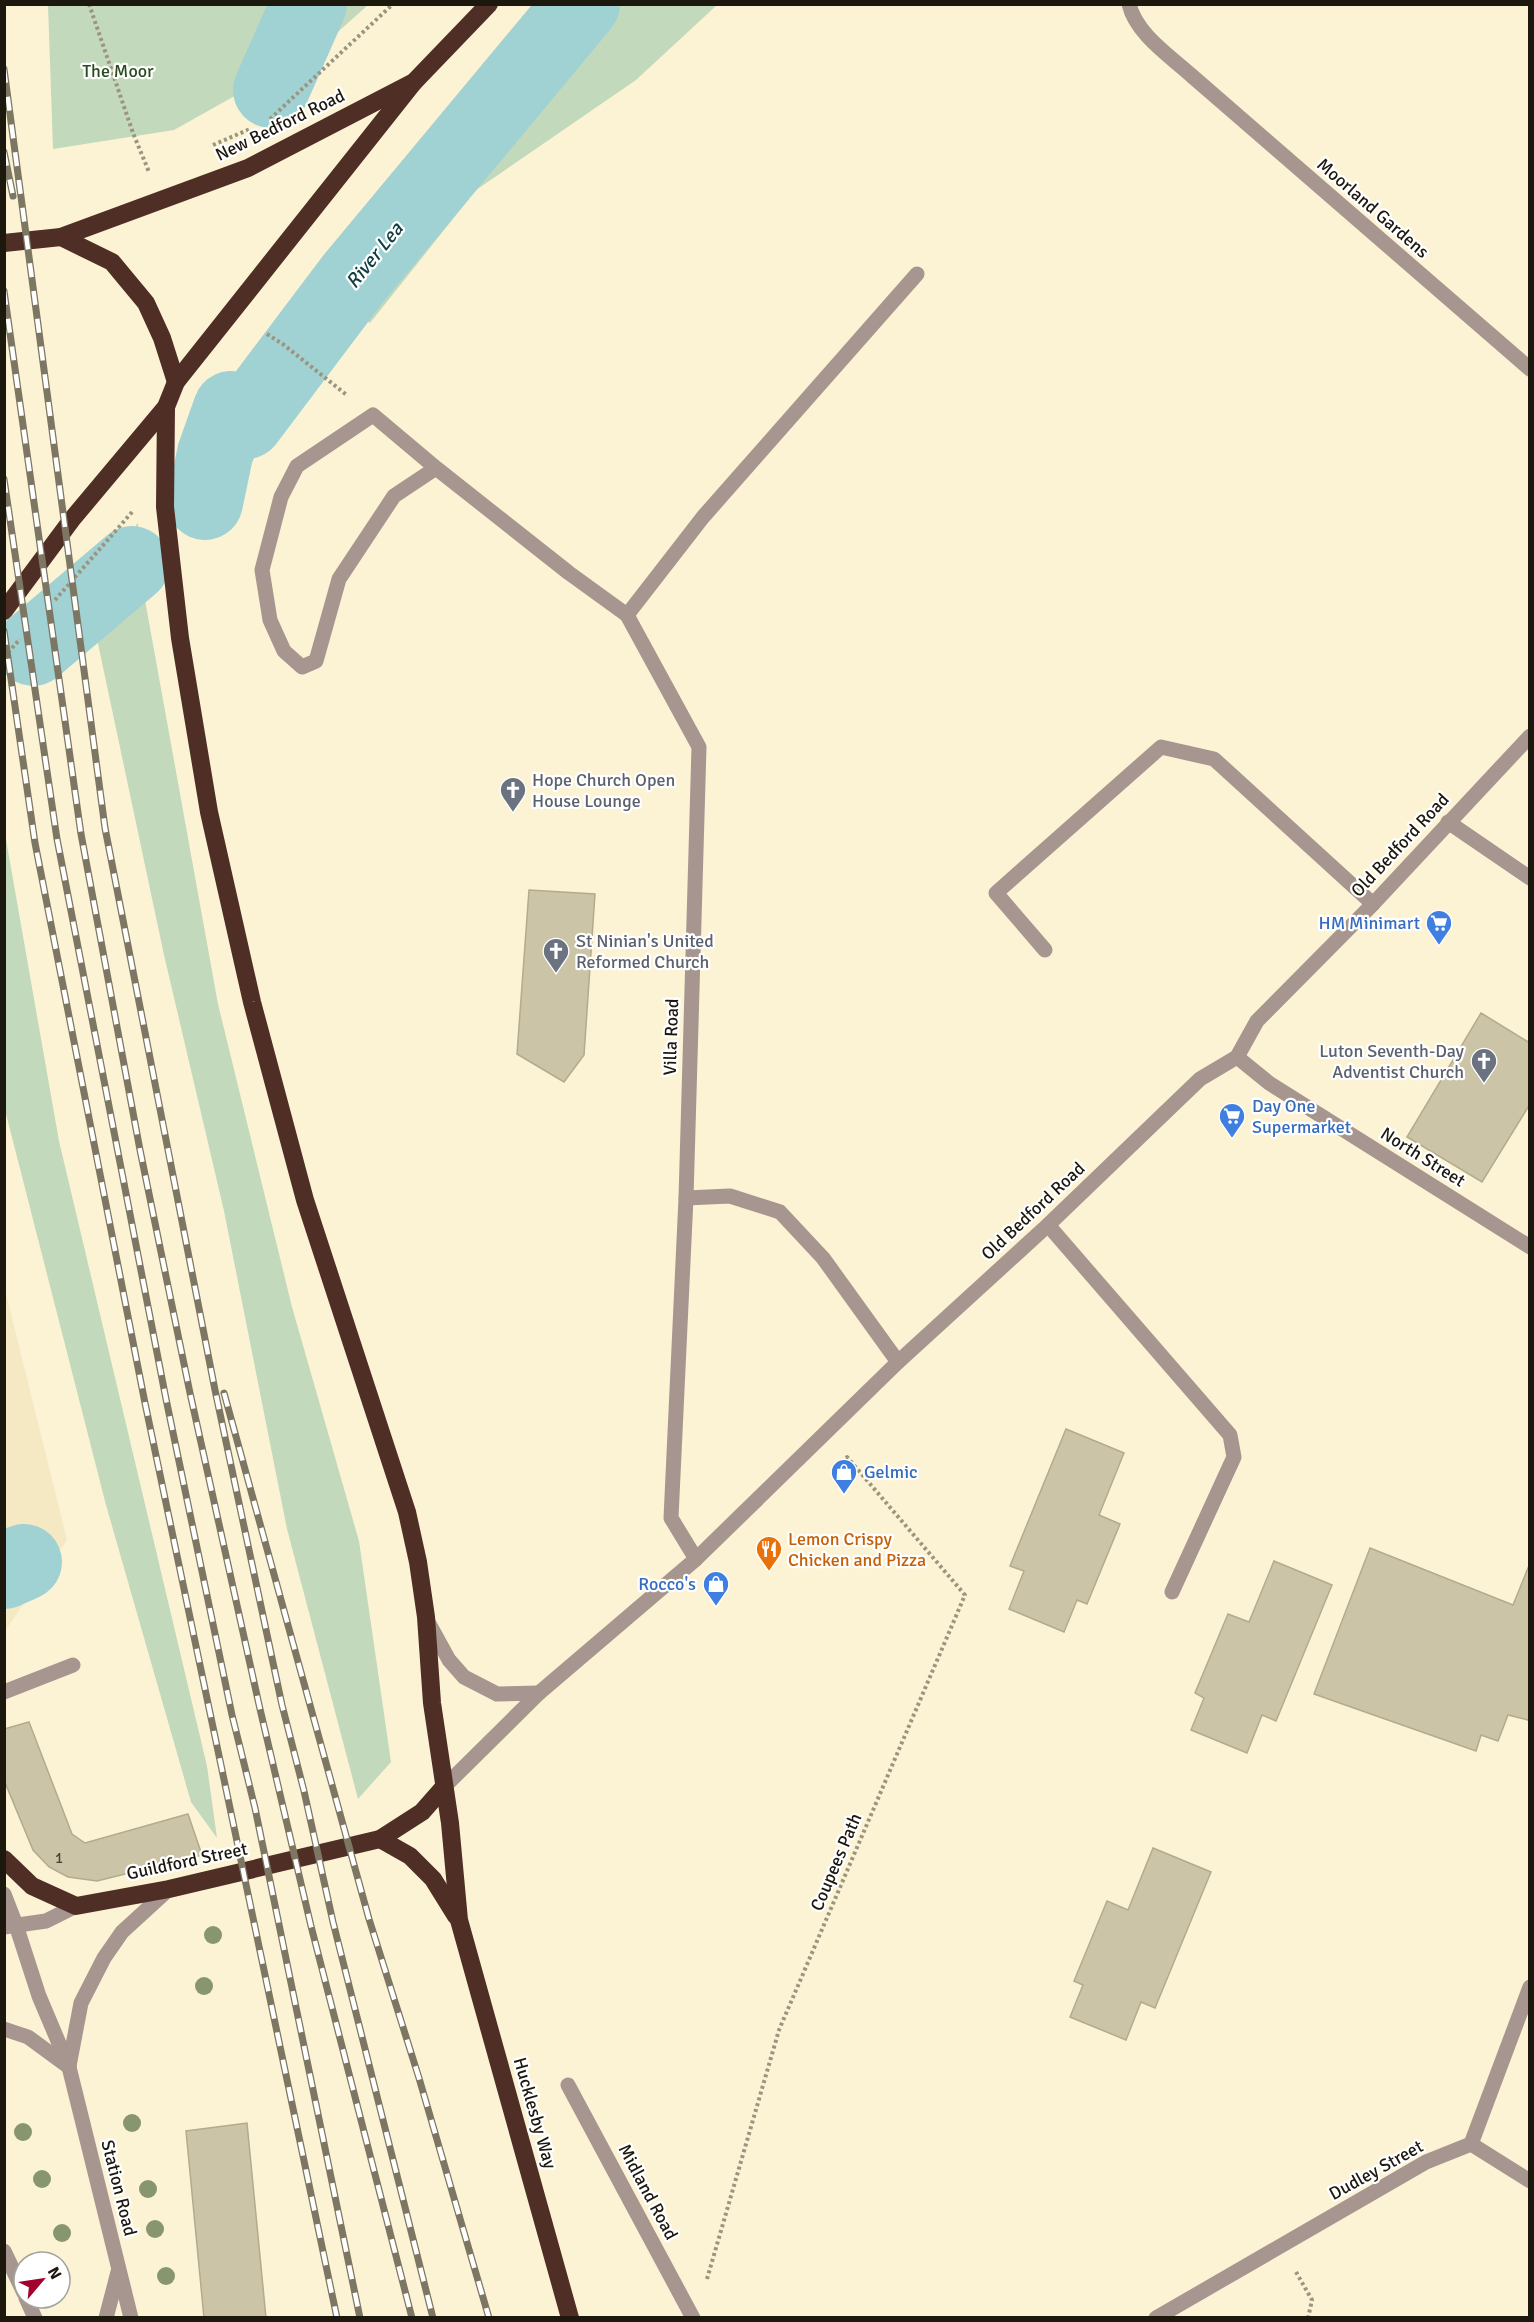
<svg xmlns="http://www.w3.org/2000/svg" width="1534" height="2322" viewBox="0 0 1534 2322" font-family="Signika,sans-serif">
  <rect width="100%" height="100%" fill="#fcf3d5"/>
  <path fill="#f4e9c3" d="M5,1290l62,250 -62,91h-1z"/>
  <g fill="#c3d9bc">
    <path d="M48,5v-1l320,1 -48,43 -146,82 -121,19z"/>
    <path d="M603,5h114l-81,75 -160,110 -106,133 -23,-12 169,-214z"/>
    <path d="M138,523l7,77 73,404 74,303 67,234 32,221 -33,37 -71,-270 -63,-318 -60,-256 -78,-368z"/>
    <path d="M4,828l55,313 148,625 10,72 -26,-36 -85,-297 -101,-395z"/>
  </g>
  <g fill="none" stroke-linecap="round" stroke-linejoin="round">
    <g stroke="#a0d1d3" stroke-width="76">
      <path d="M271,90l38,-86"/>
      <path d="M205,502l10,-48 16,-45 15,12 107,-142 229,-275"/>
      <path d="M33,648l99,-84"/>
      <path d="M4,1571l20,-9"/>
    </g>
  </g>
  <g fill="#ccc4a6" stroke="#b3ab8e" stroke-width="1.5">
    <path d="M529,890l66,4 -11,161 -20,27 -47,-28z"/>
    <path d="M1481,1013l49,30v61l-48,78 -75,-45z"/>
    <path d="M1066,1429l58,24 -25,62 21,9 -33,80 -10,-4 -13,32 -55,-23 15,-38 -14,-5z"/>
    <path d="M1370,1548l143,57 17,-42v152l-2,5 -20,-5 -10,26 -17,-6 -5,16 -162,-57z"/>
    <path d="M1274,1561l58,24 -56,136 -14,-6 -15,38 -56,-23 13,-32 -9,-5 33,-79 21,8z"/>
    <path d="M29,1722l43,112 13,9 103,-29 14,41 -105,26 -29,-4 -19,-10 -16,-17 -29,-70v-51z"/>
    <path d="M1153,1848l58,24 -56,136 -14,-6 -15,38 -56,-23 13,-32 -9,-4 33,-80 21,9z"/>
    <path d="M247,2123l19,195h-62l-18,-187z"/>
  </g>
  <g fill="none" stroke-linecap="round" stroke-linejoin="round">
    <g stroke="#9b947f" stroke-width="4" stroke-dasharray="3 3" stroke-linecap="butt">
      <path d="M89,4l44,129 16,39"/>
      <path d="M270,119l123,-115"/>
      <path d="M213,145l37,-16"/>
      <path d="M267,334l17,11 64,51"/>
      <path d="M55,600l78,-89"/>
      <path d="M4,657l16,-18"/>
      <path d="M1296,2272l16,28 -4,18"/>
      <path d="M707,2279l72,-249 186,-435 -118,-138 -2,2"/>
    </g>
    <g stroke="#a79590" stroke-width="15">
      <path d="M1129,4c7,30 41,52 63,72"/>
      <path d="M436,468l-63,-53 -76,51 -16,31 -19,73 8,50 14,31 18,16 14,-6 23,-82 55,-83 42,-28 133,105 58,42"/>
      <path d="M686,1198l44,-2 50,16 43,46 75,104"/>
      <path d="M1048,1225l182,210 4,22 -62,135"/>
      <path d="M4,1692l69,-27"/>
      <path d="M16,1925l23,71 30,71 62,251"/>
      <path d="M4,2029l24,8 41,30"/>
      <path d="M69,2066l12,-63 23,-45 18,-26 47,-43"/>
      <path d="M4,2251l20,42"/>
      <path d="M26,2298l9,20"/>
      <path d="M106,2318l12,-46"/>
    </g>
    <g stroke="#a79590" stroke-width="15">
      <path d="M1192,76l338,293"/>
      <path d="M1448,822l82,56"/>
      <path d="M1045,950l-49,-57 165,-146 53,12 159,145"/>
      <path d="M1237,1057l32,26 261,164"/>
      <path d="M696,1559l-25,-41 15,-320 13,-451 -72,-132 76,-98 214,-243"/>
      <path d="M427,1620l22,40 15,17 33,17 42,-1"/>
      <path d="M444,1787l95,-94 157,-134 202,-197 150,-137 152,-146 37,-22 20,-36 116,-117 157,-168"/>
      <path d="M4,1894l12,31"/>
      <path d="M4,1927l42,-6 30,-15"/>
      <path d="M568,2085l125,233"/>
      <path d="M1471,2144l59,37"/>
      <path d="M1156,2318l270,-156 45,-18 59,-157"/>
    </g>
    <g stroke="#4e2e25" stroke-width="18">
      <path d="M61,237l51,25 34,41 16,35 14,44"/>
      <path d="M4,243l57,-6 187,-69 166,-86 75,-78"/>
      <path d="M166,407l-1,100 15,131 29,174 43,190 53,198 102,312 11,50 8,55 6,86 18,120 9,97 111,398"/>
      <path d="M4,611l69,-93 93,-111 10,-25 238,-300"/>
      <path d="M380,1839l30,17 23,23 23,37"/>
      <path d="M4,1859l28,27 44,20 93,-17 211,-50 42,-27 22,-25"/>
    </g>
    <g stroke="#7c7663" stroke-width="7">
      <g id="rail">
        <path d="M4,69l101,759 110,562 67,315 22,86 29,131 100,396"/>
        <path d="M4,152l9,44"/>
        <path d="M4,291l77,543 59,316 50,243 70,316 51,217 101,392"/>
        <path d="M4,479l53,360 109,560 66,316 23,93 105,510"/>
        <path d="M4,631l31,212 110,560 192,915"/>
        <path d="M224,1393l145,526 50,159 70,240"/>
      </g>
    </g>
    <use href="#rail" stroke="#fff" stroke-width="4.5" stroke-dasharray="14" stroke-linecap="butt"/>
  </g>
  <g fill="#889670">
    <circle cx="213" cy="1935" r="9"/>
    <circle cx="204" cy="1986" r="9"/>
    <circle cx="132" cy="2123" r="9"/>
    <circle cx="23" cy="2132" r="9"/>
    <circle cx="42" cy="2179" r="9"/>
    <circle cx="148" cy="2189" r="9"/>
    <circle cx="155" cy="2229" r="9"/>
    <circle cx="62" cy="2233" r="9"/>
    <circle cx="166" cy="2276" r="9"/>
  </g>
  <defs>
    <g id="church-pin" transform="scale(1.35)"><path d="M0 17L-7.5 6A9.5 9.5 0 1 1 7.5 6Z" fill="#6b7280" stroke="#fff"/><path d="M-1.2-6h2.4v3.5h3.3v2.4h-3.3V6h-2.4V-.1h-3.3v-2.4h3.3Z" fill="#fff"/></g>
    <g id="supermarket-pin" transform="scale(1.35)"><path d="M0 17L-7.5 6A9.5 9.5 0 1 1 7.5 6Z" fill="#3f7fe0" stroke="#fff"/><path d="M-6-5.5h2.5l.6 2H6L4.5 2H-2.5L-4.4-4H-6ZM-1.5 3.2a1.3 1.3 0 1 0 .1 0ZM3 3.2a1.3 1.3 0 1 0 .1 0Z" fill="#fff"/></g>
    <g id="shop-pin" transform="scale(1.35)"><path d="M0 17L-7.5 6A9.5 9.5 0 1 1 7.5 6Z" fill="#3f7fe0" stroke="#fff"/><path d="M-5-2.5h2.3a2.7 3.5 0 0 1 5.4 0H5L5.5 6h-11ZM-1.5-2.5h3a1.5 2.3 0 0 0-3 0Z" fill="#fff"/></g>
    <g id="restaurant-pin" transform="scale(1.35)"><path d="M0 17L-7.5 6A9.5 9.5 0 1 1 7.5 6Z" fill="#e8710a" stroke="#fff"/><path d="M-5-6h1v4h1v-4h1v4h1v-4h1v5L-1.5 .5V6h-2V.5L-5-1ZM5-6V6H3V1.5H1.5Q1.5-4 5-6Z" fill="#fff"/></g>
  </defs>
  <g fill-rule="evenodd">
    <use href="#church-pin" x="513" y="790"/>
    <use href="#supermarket-pin" x="1439" y="923"/>
    <use href="#church-pin" x="556" y="951"/>
    <use href="#church-pin" x="1484" y="1061"/>
    <use href="#supermarket-pin" x="1232" y="1116"/>
    <use href="#shop-pin" x="844" y="1472"/>
    <use href="#restaurant-pin" x="769" y="1549"/>
    <use href="#shop-pin" x="716" y="1584"/>
  </g>
  <g text-anchor="middle" stroke-width="4.5" stroke-linejoin="round" paint-order="stroke">
    <g font-size="15" fill="#484334">
      <text x="59" y="1863">1</text>
    </g>
    <g font-size="18" fill="#294a1d" stroke="#fff">
      <text x="118" y="77">The Moor</text>
    </g>
    <g font-size="18" fill="#1c180e" stroke="#fff">
      <text transform="translate(280 125) rotate(-26)" y="6">New Bedford Road</text>
      <text transform="translate(1373 208) rotate(41)" y="6">Moorland Gardens</text>
      <text transform="translate(1400 845) rotate(-47)" y="6">Old Bedford Road</text>
      <text transform="translate(671 1037) rotate(-88)" y="6">Villa Road</text>
      <text transform="translate(1423 1157) rotate(32)" y="6">North Street</text>
      <text transform="translate(1033 1211) rotate(-43)" y="6">Old Bedford Road</text>
      <text transform="translate(187 1861) rotate(-12)" y="6">Guildford Street</text>
      <text transform="translate(836 1862) rotate(-67)" y="6">Coupees Path</text>
      <text transform="translate(535 2113) rotate(74)" y="6">Hucklesby Way</text>
      <text transform="translate(1376 2170) rotate(-29)" y="6">Dudley Street</text>
      <text transform="translate(119 2188) rotate(76)" y="6">Station Road</text>
      <text transform="translate(648 2192) rotate(62)" y="6">Midland Road</text>
    </g>
    <g font-size="18" fill="#5b616d" stroke="#fff" text-anchor="start">
      <text x="532" y="786">Hope Church Open<tspan x="532" dy="21">House Lounge</tspan></text>
      <text x="576" y="947">St Ninian's United<tspan x="576" dy="21">Reformed Church</tspan></text>
      <text x="1464" y="1057" text-anchor="end">Luton Seventh-Day<tspan x="1464" dy="21">Adventist Church</tspan></text>
    </g>
    <g font-size="18" fill="#366cbe" stroke="#fff" text-anchor="end">
      <text x="1420" y="929">HM Minimart</text>
      <text x="1252" y="1112" text-anchor="start">Day One<tspan x="1252" dy="21">Supermarket</tspan></text>
      <text x="864" y="1478" text-anchor="start">Gelmic</text>
      <text x="696" y="1590">Rocco's</text>
    </g>
    <g font-size="18" fill="#c56008" stroke="#fff" text-anchor="start">
      <text x="788" y="1545">Lemon Crispy<tspan x="788" dy="21">Chicken and Pizza</tspan></text>
    </g>
    <g font-size="20" font-style="italic" fill="#103e40" stroke="#fff">
      <text transform="translate(374 255) rotate(-51)" y="7">River Lea</text>
    </g>
  </g>
  <rect width="1534" height="2322" fill="none" stroke="#1c180e" stroke-width="12"/>
  <g transform="translate(42 2280) rotate(61)"><circle r="28" fill="#ffffff" stroke="#a4a39f" stroke-width="1.5"/>
  <path d="M0-4.5L10 22L0 15L-10 22Z" fill="#a2032e"/>
  <text y="-9" font-size="16" font-weight="bold" text-anchor="middle" fill="#1c180e">N</text>
  </g>
</svg>
